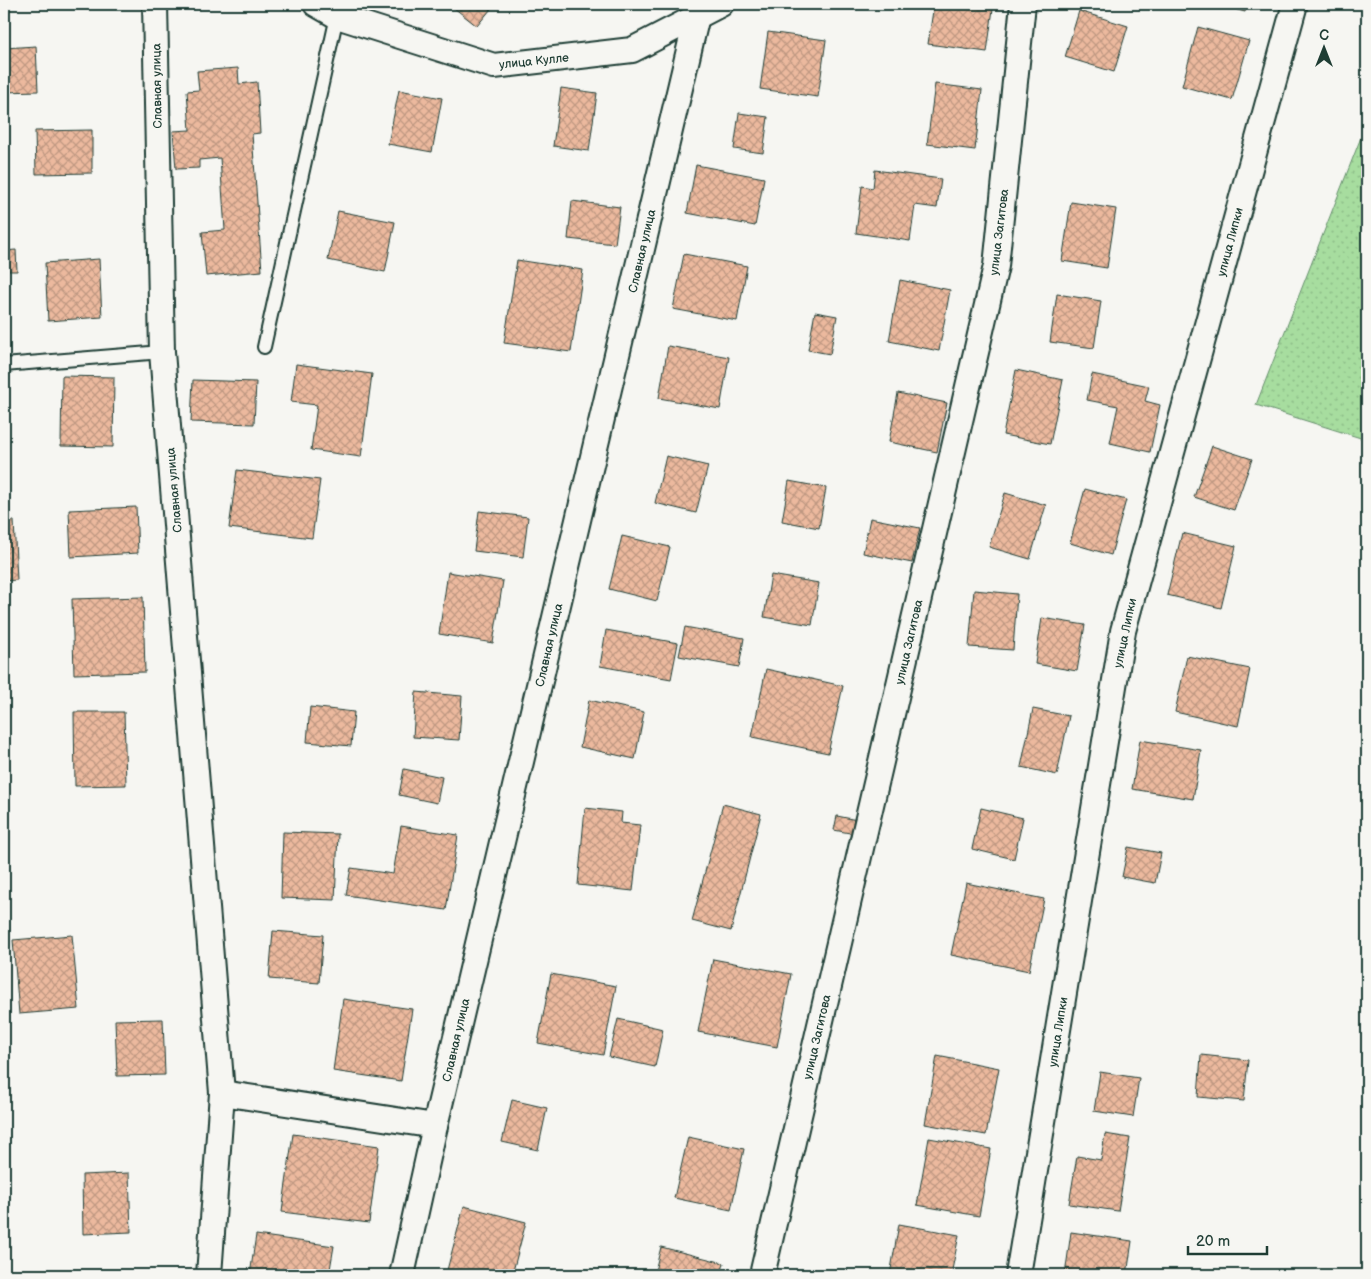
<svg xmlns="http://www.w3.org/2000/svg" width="1371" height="1279" viewBox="0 0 1371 1279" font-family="'Balsamiq Sans',sans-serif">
  <defs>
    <pattern id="grass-dots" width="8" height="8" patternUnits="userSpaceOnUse" patternTransform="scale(1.25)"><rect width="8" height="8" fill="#a7dd9f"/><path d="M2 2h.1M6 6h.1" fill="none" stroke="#8fbf8a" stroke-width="1.8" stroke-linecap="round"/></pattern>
    <pattern id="building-cross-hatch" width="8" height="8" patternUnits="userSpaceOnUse" patternTransform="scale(1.25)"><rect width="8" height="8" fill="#ecb99e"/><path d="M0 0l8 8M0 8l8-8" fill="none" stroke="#bf9882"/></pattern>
  </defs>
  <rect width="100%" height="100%" fill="#f6f6f2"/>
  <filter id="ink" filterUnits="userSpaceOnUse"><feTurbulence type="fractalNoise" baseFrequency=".02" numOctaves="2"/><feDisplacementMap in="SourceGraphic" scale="10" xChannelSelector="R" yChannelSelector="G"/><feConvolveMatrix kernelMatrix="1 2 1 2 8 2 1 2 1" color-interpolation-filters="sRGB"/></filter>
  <g filter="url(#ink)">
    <path fill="url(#grass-dots)" stroke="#638d6a" d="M1367,122v318l-111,-35z"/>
    <g fill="url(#building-cross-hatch)" stroke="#1f3d34">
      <path d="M449,4h46l-18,22z"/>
      <path d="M934,4h22l37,5 -6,43 -59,-8z"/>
      <path d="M1216,4h31l-2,8z"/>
      <path d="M1079,11l49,15 -14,46 -49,-15z"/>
      <path d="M1198,27l51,14 -17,59 -50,-14z"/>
      <path d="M768,32l58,8 -8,57 -58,-8z"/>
      <path d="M36,46l2,45 -34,1v-44z"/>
      <path d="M238,68l1,16 18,-2 3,51 -8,1 10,137 -56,5 -4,-44 23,-2 -5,-72 -21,2v8l-23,1 -3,-38 17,-1 -3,-39 12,-1 -2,-19z"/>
      <path d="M935,84l47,6 -7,60 -48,-6z"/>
      <path d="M561,88l36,5 -8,58 -36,-5z"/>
      <path d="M399,90l43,8 -10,54 -44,-8z"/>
      <path d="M739,113l29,4 -5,36 -29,-4z"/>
      <path d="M92,130v43l-56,1 -1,-43z"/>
      <path d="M696,165l68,13 -9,48 -68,-13z"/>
      <path d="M875,170l66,9 -4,29 -22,-3 -5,36 -54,-8 6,-47 11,2z"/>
      <path d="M572,201l48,6 -5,37 -47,-5z"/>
      <path d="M1071,202l45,7 -9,59 -45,-7z"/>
      <path d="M338,211l57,11 -10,50 -57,-12z"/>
      <path d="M16,250l1,21h-12l1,22h-2v-42z"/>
      <path d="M684,254l63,12 -10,55 -64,-12z"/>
      <path d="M99,259l3,58 -54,4 -3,-58z"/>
      <path d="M517,260l66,10 -12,82 -67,-9z"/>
      <path d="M900,280l50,10 -11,61 -50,-10z"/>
      <path d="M1057,294l44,7 -7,47 -44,-6z"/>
      <path d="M815,312l22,4 -7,38 -22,-4z"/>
      <path d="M668,346l61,11 -9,52 -61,-11z"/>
      <path d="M296,364l76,10 -11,83 -50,-7 6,-45 -26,-3z"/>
      <path d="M1016,370l47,10 -13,64 -47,-9z"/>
      <path d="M1092,374l57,12 -4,15 15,4 -10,47 -40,-9 8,-37 -31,-6z"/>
      <path d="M62,376l52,1 -1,70 -52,-1z"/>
      <path d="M193,380l63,2 -2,42 -63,-2z"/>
      <path d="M898,393l49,10 -10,49 -48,-10z"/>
      <path d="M1212,446l40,13 -18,51 -40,-13z"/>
      <path d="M666,456l42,10 -12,47 -41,-10z"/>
      <path d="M237,470l83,10 -8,58 -83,-10z"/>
      <path d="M789,481l37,7 -7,40 -37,-7z"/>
      <path d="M1085,489l41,11 -15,55 -41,-12z"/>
      <path d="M1005,493l41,12 -16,54 -41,-12z"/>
      <path d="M136,507l2,46 -67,4 -2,-47z"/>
      <path d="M479,511l49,6 -5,40 -49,-6z"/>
      <path d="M870,518l50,10 -8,35 -49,-10z"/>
      <path d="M4,521h10l3,59 -13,1z"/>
      <path d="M1182,533l54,13 -15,62 -54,-13z"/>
      <path d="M622,536l48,11 -13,54 -48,-12z"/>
      <path d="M448,572l55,9 -10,62 -54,-9z"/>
      <path d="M771,575l48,8 -7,42 -48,-8z"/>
      <path d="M974,590l43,4 -4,56 -44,-3z"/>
      <path d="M143,597l2,75 -71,2 -2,-75z"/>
      <path d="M1042,618l43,7 -8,46 -42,-7z"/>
      <path d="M685,627l59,11 -5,29 -60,-11z"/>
      <path d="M606,630l72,13 -7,36 -71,-13z"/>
      <path d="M1187,656l63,13 -12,57 -63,-14z"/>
      <path d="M766,669l77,17 -15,67 -76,-16z"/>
      <path d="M416,692l46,4 -3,44 -46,-3z"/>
      <path d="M589,700l55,12 -9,47 -55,-12z"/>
      <path d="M310,707l44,5 -3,34 -44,-4z"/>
      <path d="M1033,709l36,7 -12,59 -36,-8z"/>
      <path d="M74,712h50l2,73 -51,1z"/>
      <path d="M1140,740l61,10 -8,49 -61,-10z"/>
      <path d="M404,769l38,8 -5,26 -38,-8z"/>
      <path d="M723,804l38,10 -30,117 -39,-10z"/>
      <path d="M585,808l37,4 -1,11 19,2 -7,66 -55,-6z"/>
      <path d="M981,808l42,10 -9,41 -42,-10z"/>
      <path d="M837,816l20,4 -2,14 -21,-4z"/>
      <path d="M401,826l57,9 -12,75 -100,-15 5,-27 42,6z"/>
      <path d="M283,832l55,2 -3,66 -54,-2z"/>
      <path d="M1128,847l33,6 -6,30 -33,-6z"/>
      <path d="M966,883l78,16 -15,72 -78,-16z"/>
      <path d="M273,931l50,4 -4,48 -50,-4z"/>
      <path d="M72,935l7,74 -60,5 -6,-74z"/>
      <path d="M713,959l78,15 -14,73 -79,-15z"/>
      <path d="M551,974l65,12 -13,69 -65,-12z"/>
      <path d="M343,999l69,10 -11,72 -68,-10z"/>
      <path d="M163,1019l2,56 -48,1 -2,-56z"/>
      <path d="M618,1019l45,10 -8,38 -46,-10z"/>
      <path d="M1201,1055l47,5 -4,41 -46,-4z"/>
      <path d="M937,1056l62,12 -13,67 -61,-11z"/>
      <path d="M1100,1072l39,6 -6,39 -39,-6z"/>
      <path d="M512,1100l35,8 -9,42 -36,-8z"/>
      <path d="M293,1134l86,12 -10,77 -87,-11z"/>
      <path d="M1105,1134l25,4 -12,73 -49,-7 8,-48 24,4z"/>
      <path d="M688,1137l56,12 -13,61 -57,-12z"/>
      <path d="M929,1138l62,11 -12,67 -62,-11z"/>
      <path d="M129,1173l2,59 -48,2 -1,-59z"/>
      <path d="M464,1206l62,16 -14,53h-60l-6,-1z"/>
      <path d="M899,1224l60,11 -8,40h-61z"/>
      <path d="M1071,1232l61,9 -5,34h-62z"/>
      <path d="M256,1235l78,11 -5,29h-79z"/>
      <path d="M661,1247l63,16 -3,12h-67z"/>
    </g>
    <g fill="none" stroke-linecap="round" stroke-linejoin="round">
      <g stroke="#1f3d34" stroke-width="16">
        <g id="service">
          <path d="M264,347l73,-331"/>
          <path d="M4,365l158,-13"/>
        </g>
      </g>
      <g stroke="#1f3d34" stroke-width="28">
        <g id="minor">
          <path d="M155,4l7,348 60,741 -13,182"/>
          <path d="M316,4l21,12 157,50 138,-16 89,-46"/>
          <path d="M222,1093l213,33"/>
          <path d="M402,1275l33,-149 262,-1110"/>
          <path d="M762,1275l234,-1009 27,-262"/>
          <path d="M1018,1275l105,-644 172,-627"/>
        </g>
      </g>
      <use href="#service" stroke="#f6f6f2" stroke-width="12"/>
      <use href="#minor" stroke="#f6f6f2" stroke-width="24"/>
    </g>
  </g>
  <g text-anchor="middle" stroke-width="4" stroke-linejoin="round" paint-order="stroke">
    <g font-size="12" fill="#1f3d34" stroke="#f6f6f2">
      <text transform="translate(534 61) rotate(-6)" y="4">улица Кулле</text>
      <text transform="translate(157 86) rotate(-91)" y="4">Славная улица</text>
      <text transform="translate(999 232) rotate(-83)" y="4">улица Загитова</text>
      <text transform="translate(1230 242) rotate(-75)" y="4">улица Липки</text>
      <text transform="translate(642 251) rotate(-77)" y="4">Славная улица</text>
      <text transform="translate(174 490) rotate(-95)" y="4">Славная улица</text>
      <text transform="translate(1125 633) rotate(-78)" y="4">улица Липки</text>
      <text transform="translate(909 642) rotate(-77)" y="4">улица Загитова</text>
      <text transform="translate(549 645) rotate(-77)" y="4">Славная улица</text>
      <text transform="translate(1058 1032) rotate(-81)" y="4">улица Липки</text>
      <text transform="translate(817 1037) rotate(-77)" y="4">улица Загитова</text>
      <text transform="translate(456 1040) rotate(-77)" y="4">Славная улица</text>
    </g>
  </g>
  <rect width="1371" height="1279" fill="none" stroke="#f6f6f2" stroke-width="20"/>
  <rect x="10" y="10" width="1351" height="1259" fill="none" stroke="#1f3d34" stroke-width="2" filter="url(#ink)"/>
  <g transform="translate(1324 48)" stroke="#f6f6f2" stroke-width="4" paint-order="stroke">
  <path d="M0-4L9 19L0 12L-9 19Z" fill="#1f3d34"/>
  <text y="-8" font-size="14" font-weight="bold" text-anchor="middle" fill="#1f3d34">С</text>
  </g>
  <path d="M1188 1246v8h79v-8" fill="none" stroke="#1f3d34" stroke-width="2.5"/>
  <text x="1196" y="1246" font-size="15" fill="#1f3d34" stroke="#f6f6f2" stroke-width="4" paint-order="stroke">20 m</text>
</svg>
